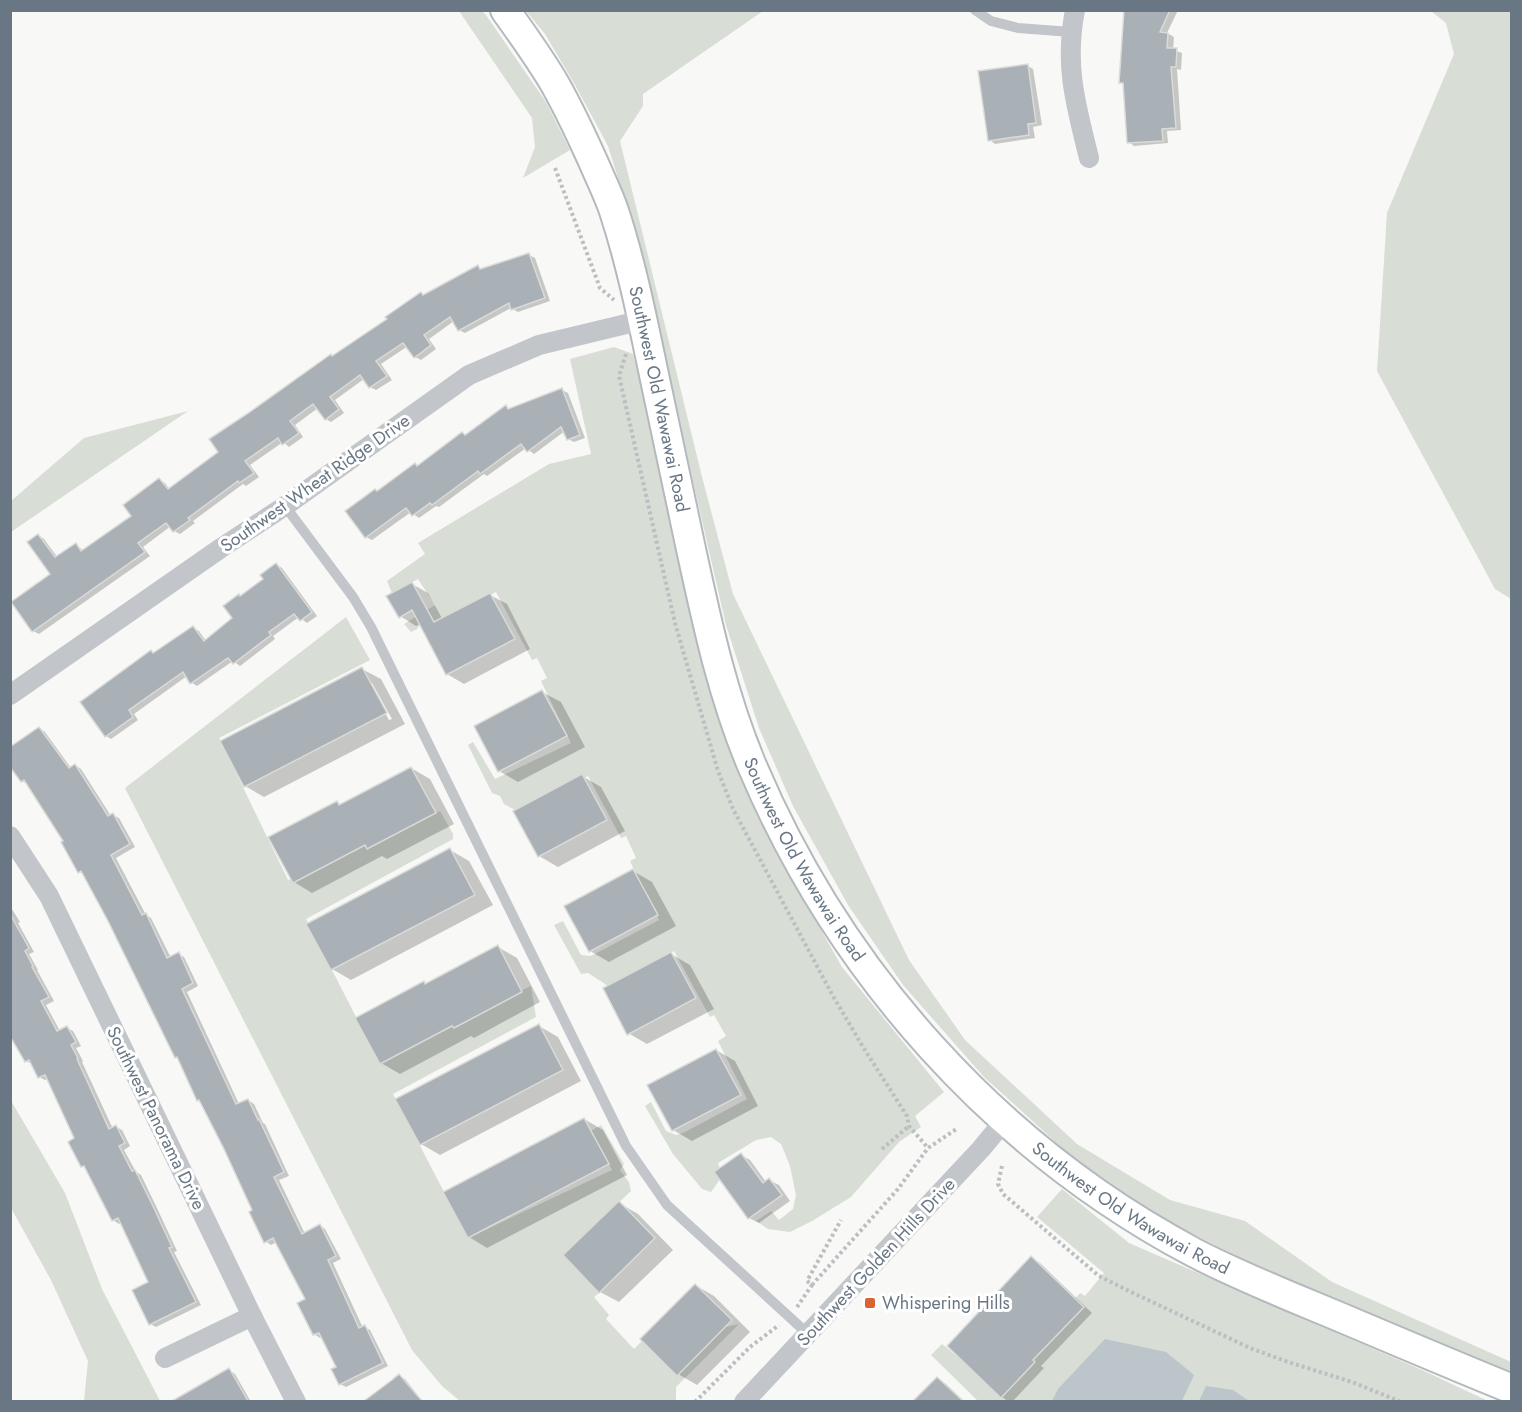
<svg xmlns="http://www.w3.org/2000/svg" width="1522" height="1412" viewBox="0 0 1522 1412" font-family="Jost,sans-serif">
  <rect width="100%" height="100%" fill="#f8f8f6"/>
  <g fill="#d8ddd5">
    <path d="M459,11h23l4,4 60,87 24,48 -47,28 12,-31 -3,-29z"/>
    <path d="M526,11h237l-120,83v12l-23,35 82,336 31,117 176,366 56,80 112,104 93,56 75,21 87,61 179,80v14l-242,-104 -106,-53 -92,-63 -87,-79 -81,-92 -55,-80 -55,-99 -34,-78 -33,-103 -87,-379 -31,-100 -33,-61 -30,-51z"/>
    <path d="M1431,11h80v588l-16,-10 -118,-218 10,-158 67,-159 -8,-31z"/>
    <path d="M614,347l19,7 20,77 69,289 58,137 62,110 102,125 -29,24 6,11 -22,15 -48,55 -39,24 -22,11 -22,-3 -12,-8 15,-10 8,9 14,-11 3,-14 -6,-29 -9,-22 -10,-7 -15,3 -38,23c5,14 1,18 -7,29l-9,-3 -29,-35 -28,-48 6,-4 15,29 10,4 7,-2 64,-34 -29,-58 8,-5 -12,-21 -4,2 -36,-66 -64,36 -22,-14 -7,1 -27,-49 9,-4 18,34 10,1 68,-36 -29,-59 6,-3 -10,-22 -5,2 -33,-62 -69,36 -15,-8 -4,-8 -8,-3 -24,-48 5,-3 22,37 76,-36 -30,-62 6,-3 -10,-20 -5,2 -36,-68 -65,35 -9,-5 -5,7 -6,3 -7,-8 31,-19 -17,-26 -26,14 -5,-12 38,-27 -7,-11 131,-79 42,-10 -21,-95z"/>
    <path d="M188,411l-177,121v-31l73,-63z"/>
    <path d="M346,617l24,43 -151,78 69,142 152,-69 13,23v5l-147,80 72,141 153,-74 5,31 -143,77 75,144 144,-68 -21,-39 10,-6 23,39 -4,6 9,12 2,9 -68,64 36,38 -5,4 15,18 -3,4 28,30 8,-8 40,30 44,-44 13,-3 -63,63v14h-216l-18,-15 -30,-36 -287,-562z"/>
    <path d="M10,1099l55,94 37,96 58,112h-76l4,-40 -37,-81 -40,-72z"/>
    <path d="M1062,1189l67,54 293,127 66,31h-510l-47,-46 11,-11 53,44 85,-95 5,3 19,-23 -67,-56z"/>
  </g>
  <g fill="#bbc5ca">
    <path d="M1105,1339l61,13 28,23 -12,26h-130l6,-12z"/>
    <path d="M1206,1386l27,4 16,11h-50z"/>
  </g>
  <g fill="#0003" fill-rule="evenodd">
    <path d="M1126,10h52l-11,23 7,4 -1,13 9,3 -1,17 -4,-1 4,61 -14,1 1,12 -34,3 -5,-4 -4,-57 -5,-3z"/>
    <path d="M1028,66l5,3 9,56 -9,2 2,11 -40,6 -5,-4z"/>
    <path d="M529,255l6,3 15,43 -32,11 -7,-4 -46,25 -6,-3 -5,-9 -25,18 7,10 -15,11 -6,-3 -7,-11 -27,18 11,16 -16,10 -6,-3 -6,-8 -29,21 9,13 -13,9 -5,-3 -8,-11 -23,17 8,12 -14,10 -6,-5 -33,23 9,12 -13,9 -3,-2 -50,37 2,2 -15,11 -6,-3 -3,-5 -28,21 7,9 -111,78 -6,-3 -20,-29 39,-28 -14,-39 6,4 14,19 18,-13 8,6 49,-34 26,-37 6,3 5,7 50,-38 113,-95 56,-38 32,-25 4,2 53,-29 5,3z"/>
    <path d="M562,390l6,3 17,45 -11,4 -6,-3 -3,-8 -31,23 -8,-6 -39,28 -3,-2 -45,33 -3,-1 -17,12 -8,-6 -39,28 -6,-3 -18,-26 70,-44 45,-33 3,2 40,-29 5,2z"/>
    <path d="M277,565l5,3 35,48 -10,7 -8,-6 -26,19 2,3 -35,27 -7,-5 -36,25 -6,-4 -4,-6 -53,38 4,6 -27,19 -5,-3 45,-84 4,2 38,-26 6,3 7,10 29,-22 6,-22 24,-17z"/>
    <path d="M412,584l16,9 15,27 47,-25 17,9 23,45 -66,35 -17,-10 -27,-50 -4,2 -16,-10z"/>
    <path d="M362,669l19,10 24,45 -141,73 -19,-11zM369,683h3l20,36 -3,1z"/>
    <path d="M542,692l19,10 24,45 -67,35 -19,-11 -23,-44z"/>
    <path d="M39,728l6,4 26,36 4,-3 6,4 30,47 2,-1 6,3 16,29 -19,11 30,57 5,3 20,40 7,-4 6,3 14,29 -11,6 52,112 9,-4 6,4 9,19 2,1 24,52 -10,4 26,54 15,-8 5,3 16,30 -8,4 30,65 2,-1 5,3 18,36 -42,21 -6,-3 -2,-17 -15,-30 -3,1 -6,-4 -7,-34 -30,-58 -6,3 -6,-4 -11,-30 -52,-109 -4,-2 -19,-42 -3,-1 -45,-93 -47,-90 -5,-2 -14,-30 -36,-57 -7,-4z"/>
    <path d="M411,768l19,11 24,45 -67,35 -5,-3 -70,37 -18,-11 43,-80 5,3z"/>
    <path d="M582,776l19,11 24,44 -67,36 -19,-11z"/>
    <path d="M450,850l19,11 24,44 -142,75 -19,-11z"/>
    <path d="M633,871l19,11 24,44 -67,36 -19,-11z"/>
    <path d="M10,906l10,16 -2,1 16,29 -5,2 9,16h-1l17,31 -8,4 14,26 7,-3 6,3 8,15 -5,2 7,13 -1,1 31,67 3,-2 6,3 8,16 -6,4 12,22 5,3 15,31 21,45 -3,1 27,53 -45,22 -6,-3v-42l-28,-60 -3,2 -6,-4 -26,-52 -4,-2 -7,-27 -28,-60 -3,1 -6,-3 -7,-13 -6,-3 -16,-28z"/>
    <path d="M498,947l19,11 23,44 -66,36 -3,-2 -71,38 -19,-11 43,-80 3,2z"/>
    <path d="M671,954l19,11 24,44 -67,35 -19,-11z"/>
    <path d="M539,1026l19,11 23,44 -141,74 -19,-11z"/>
    <path d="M716,1050l19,11 23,45 -66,35 -19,-11z"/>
    <path d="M584,1119l19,11 24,45 -140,73 -18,-11z"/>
    <path d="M741,1155l9,5 16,22 3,-2 10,5 11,16 -31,22 -10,-5 -33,-45z"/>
    <path d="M619,1203l19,11 35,36 -54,52 -19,-10z"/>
    <path d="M1031,1258l9,5 52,50 -51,53 3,2 -32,34h-3l-7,-5 -53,-51z"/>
    <path d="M695,1285l19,11 36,36 -53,53 -19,-11z"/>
    <path d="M229,1370l6,4 16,28h-67l-3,-4z"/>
    <path d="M399,1376l6,3 18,23h-56z"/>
    <path d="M937,1379l9,5 19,18h-50z"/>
  </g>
  <g fill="#a9b0b6" stroke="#dadad8" stroke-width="1.5">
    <path d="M1124,10h46l-10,22 8,1 -1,15h10l-1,19h-5l5,61 -14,1 1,12 -36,2 -4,-60h-4z"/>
    <path d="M1028,64l8,59 -8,1 1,11 -41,6 -10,-70z"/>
    <path d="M529,253l16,45 -34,12 -2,-7 -51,28 -8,-14 -26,18 7,10 -17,13 -11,-15 -27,18 11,15 -18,12 -9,-13 -30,22 9,12 -14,11 -12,-16 -23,17 9,12 -17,12 -4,-7 -33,23 9,12 -15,10 -1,-2 -50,37 2,2 -17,12 -7,-9 -28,20 7,9 -113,80 -21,-30 39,-28 -23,-32 11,-8 17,23 21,-14 5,8 50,-35 -8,-11 36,-27 9,11 50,-37 -9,-13 38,-25 84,-60 1,2 55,-37 -2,-2 36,-25 2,3 55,-30 2,4z"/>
    <path d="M562,388l18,47 -13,5 -6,-13 -34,25 -6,-8 -41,30 -2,-3 -46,34 -2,-2 -18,13 -6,-8 -41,30 -20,-27 30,-22 2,2 38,-28 2,3 45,-34 3,3 41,-30 2,4z"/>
    <path d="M276,563l36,49 -12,9 -6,-7 -25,18 2,3 -38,29 -5,-6 -38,26 -7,-12 -54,38 4,7 -28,20 -25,-35 71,-52 2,3 40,-27 11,15 28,-23 -9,-12 16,-12 1,2 23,-17 -3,-4z"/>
    <path d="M412,582l22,40 56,-29 25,46 -69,36 -34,-65 -13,8 -13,-22z"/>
    <path d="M362,667l25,46 -143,74 -24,-46z"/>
    <path d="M542,690l25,46 -69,36 -24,-46z"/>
    <path d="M39,727l30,41 6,-4 33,52 5,-3 17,31 -19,11 31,60 4,-2 21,45 12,-6 14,31 -11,6 54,115 12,-5 10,21 1,-1 25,53 -10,5 28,57 18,-10 16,32 -8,4 31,68 6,-3 18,38 -44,22 -8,-16 5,-2 -17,-34 -6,2 -16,-32 8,-4 -32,-61 -9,5 -15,-31 3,-2 -28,-61 -25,-49 -2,1 -20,-44 -2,1 -67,-137 -27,-50 -3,2 -17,-31 2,-1 -39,-61 -3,2 -11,-15v-20z"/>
    <path d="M411,767l25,46 -69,36 -2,-4 -72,38 -25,-46 69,-36 2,4z"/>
    <path d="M582,774l25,46 -69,37 -25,-46z"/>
    <path d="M450,848l25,47 -144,75 -25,-46z"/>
    <path d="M633,869l25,46 -69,37 -25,-46z"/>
    <path d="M10,914l19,34 -4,3 8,15 -1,1 17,30 -8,4 16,30 10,-5 9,16 -5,3 7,13 -1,1 32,70 7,-4 9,18 -6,3 13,25 3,-1 16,32 21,45 -3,1 27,54 -47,23 -17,-35 16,-8 -30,-64 -6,3 -28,-55 -3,1 -13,-25 6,-4 -29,-63 -7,3 -9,-18 -4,2 -15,-26z"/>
    <path d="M498,945l24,47 -68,36 -2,-2 -72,38 -25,-46 69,-37 1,3z"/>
    <path d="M671,952l25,46 -69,37 -24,-47z"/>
    <path d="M539,1024l24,46 -143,75 -25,-46z"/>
    <path d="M716,1049l25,46 -69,36 -25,-46z"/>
    <path d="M584,1118l25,46 -141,74 -25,-46z"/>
    <path d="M741,1153l22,30 6,-5 13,17 -34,24 -34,-47z"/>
    <path d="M619,1201l36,37 -56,55 -36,-38z"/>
    <path d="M1031,1256l53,51 -51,53 2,2 -34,36 -54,-52z"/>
    <path d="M695,1284l37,36 -55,56 -37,-37z"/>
    <path d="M229,1368l19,33h-76z"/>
    <path d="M399,1374l23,27h-58l28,-21z"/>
    <path d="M937,1377l26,24h-50z"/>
  </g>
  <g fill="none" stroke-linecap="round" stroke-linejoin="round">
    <g stroke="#b4b9be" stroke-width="32">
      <g id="secondary">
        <path id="s1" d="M505,10c18,25 36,50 51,76 15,27 28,55 40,82 6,14 13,28 18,43 17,52 28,106 39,159 13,60 25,119 38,179 16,74 32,149 62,219 87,205 243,379 440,484 46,24 94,43 142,63 59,25 118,50 177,74"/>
      </g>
    </g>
    <g stroke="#bcbec1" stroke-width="4" stroke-dasharray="3 3" stroke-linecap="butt">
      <path d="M555,168l45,120 14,12"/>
      <path d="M626,354l-7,22 56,247 43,148 15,38 100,187 30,51 44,69 2,10 19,22"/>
      <path d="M882,1149l27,-23"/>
      <path d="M1002,1166l-4,18 5,10 96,82 32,16 119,56 38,14 64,20 49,20"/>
      <path d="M812,1285l86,-96 30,-41 30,-20"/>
      <path d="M797,1307l15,-22 -5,-4 34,-61"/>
      <path d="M695,1402l55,-55 29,-22"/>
    </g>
    <g stroke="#c2c5c9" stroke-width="10">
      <path d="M975,10l16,11 27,7 53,4"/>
      <path d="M285,506l68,91 18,30 255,519 41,59 141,129"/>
    </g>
    <g stroke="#c2c5c9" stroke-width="20">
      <path d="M1075,10c-11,56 1,95 14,148"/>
      <path d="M10,695l211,-147 64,-42 184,-131 70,-30 104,-25"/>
      <path d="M10,836l39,60 203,420 44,86"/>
      <path d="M165,1358l87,-42"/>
      <path d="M744,1402l237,-253 24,-29"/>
    </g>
    <use href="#secondary" stroke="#fff" stroke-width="28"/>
  </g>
  <rect fill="#db6233" stroke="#fff" stroke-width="2" x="864" y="1297" width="12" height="12" rx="3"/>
  <g text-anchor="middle" stroke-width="6" stroke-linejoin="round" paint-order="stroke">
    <g font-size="18" fill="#697785" stroke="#fff">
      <text dy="6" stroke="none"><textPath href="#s1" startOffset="423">Southwest Old Wawawai Road</textPath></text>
      <text transform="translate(315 483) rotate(-35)" y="6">Southwest Wheat Ridge Drive</text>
      <text dy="6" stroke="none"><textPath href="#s1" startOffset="909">Southwest Old Wawawai Road</textPath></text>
      <text transform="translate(156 1118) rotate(64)" y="6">Southwest Panorama Drive</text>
      <text dy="6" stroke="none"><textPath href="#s1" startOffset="1395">Southwest Old Wawawai Road</textPath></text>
      <text transform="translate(876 1262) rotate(-47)" y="6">Southwest Golden Hills Drive</text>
    </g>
    <g font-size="18" fill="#697785" stroke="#fff" text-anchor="start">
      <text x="882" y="1309">Whispering Hills</text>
    </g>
  </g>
  <rect width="1522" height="1412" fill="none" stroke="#697785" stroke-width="24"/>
</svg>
